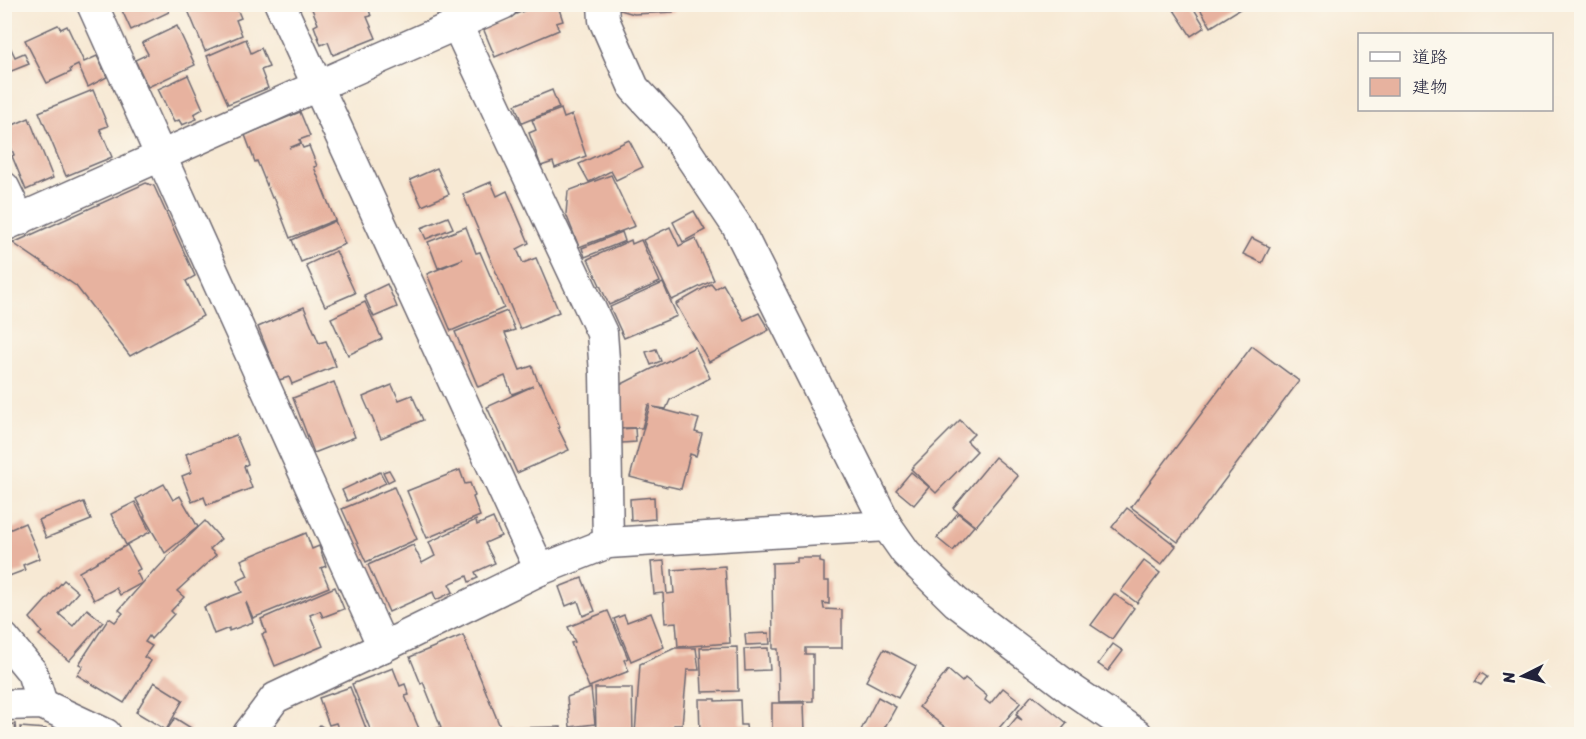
<svg xmlns="http://www.w3.org/2000/svg" width="1586" height="739" viewBox="0 0 1586 739" font-family="Sriracha,'Klee One',sans-serif">
  <rect width="100%" height="100%" fill="#fbf7ec"/>
  <filter id="ink" filterUnits="userSpaceOnUse"><feTurbulence type="fractalNoise" baseFrequency=".0167" numOctaves="2"/><feDisplacementMap in="SourceGraphic" scale="12" xChannelSelector="R" yChannelSelector="G"/><feConvolveMatrix kernelMatrix="1 2 1 2 8 2 1 2 1" color-interpolation-filters="sRGB"/></filter>
  <filter id="wash" filterUnits="userSpaceOnUse"><feTurbulence type="fractalNoise" baseFrequency=".008" numOctaves="4" result="noise"/><feDisplacementMap in="SourceGraphic" scale="24" xChannelSelector="R" yChannelSelector="G"/><feGaussianBlur stdDeviation="1.35" result="paint"/><feColorMatrix in="noise" values="0 0 0 0 0 0 0 0 0 0 0 0 0 0 0 0 0 1.4 0 .05"/><feComposite in="paint" operator="in"/></filter>
  <g filter="url(#wash)">
    <rect width="100%" height="100%" fill="#f7e9d4"/>
    <g id="blocks">
      <g fill="#e7b29f">
        <path d="M123,4h42l4,8 -38,18 -11,-24z"/>
        <path d="M196,4h39l6,14 -5,2 6,15 -37,16 -18,-43z"/>
        <path d="M310,4h57l4,12 -4,1 9,21 -43,17 -5,-13 -7,3 -7,-19 4,-2z"/>
        <path d="M540,4l22,1 -4,1 5,15 -7,2 3,7 -64,27 -12,-29z"/>
        <path d="M620,4h53v8l-39,2 -14,-4z"/>
        <path d="M1182,4h9l14,23 -14,9 -17,-26z"/>
        <path d="M1197,4h51l-37,23z"/>
        <path d="M58,25l3,4 6,-3 17,36 13,-6 10,21 -19,10 -10,-22 -8,4 1,3 -24,11 -22,-43z"/>
        <path d="M177,26l18,39 -47,22 -13,-27 13,-6 -6,-11z"/>
        <path d="M4,34l11,23 9,-4 5,11 -25,10z"/>
        <path d="M246,39l5,14 10,-5 8,19 -8,3 7,18 -40,16 -21,-48z"/>
        <path d="M188,75l15,34 -9,5 3,5 -15,6 -3,-5 -5,2 -16,-33z"/>
        <path d="M93,90l15,36 -8,3 12,28 -46,19 -27,-64z"/>
        <path d="M552,90l7,18 -37,15 -7,-18z"/>
        <path d="M561,109l3,9 8,-3 14,41 -31,12 -2,-6 -12,4 -12,-33 7,-3 -4,-10z"/>
        <path d="M300,112l10,24 -11,4 2,3 -12,5 12,-4 2,4 6,-2 8,20 -3,1 21,53 -45,18 -16,-41 -2,1 -15,-37 -2,1 -10,-27z"/>
        <path d="M29,118l24,60 -27,12 -14,-34 2,-1 -10,-26z"/>
        <path d="M629,140l14,27 -27,13 -5,-9 -22,11 -10,-18z"/>
        <path d="M437,168l12,26 -27,12 -12,-26z"/>
        <path d="M611,175l24,51 -56,21 -13,-33 2,-23z"/>
        <path d="M491,182l6,14 10,-5 22,52 -12,6 6,14 13,-5 23,54 -39,17 -57,-135z"/>
        <path d="M146,183l8,3 41,90 -9,5 17,35 -73,40 -54,-70 -63,-43z"/>
        <path d="M694,211l11,19 -22,12 -10,-20z"/>
        <path d="M448,217l5,11 -27,11 -5,-11z"/>
        <path d="M335,221l10,23 -44,18 -9,-22z"/>
        <path d="M466,227l10,26 4,-1 24,56 -53,23 -24,-57 36,-15 -25,9 -10,-26z"/>
        <path d="M670,227l9,19 16,-8 19,42 -42,20 -29,-60z"/>
        <path d="M622,232l3,9 -40,16 -3,-9z"/>
        <path d="M1252,238l18,9 -8,16 -19,-9z"/>
        <path d="M631,240l1,4 9,-4 19,42 -51,23 -21,-46z"/>
        <path d="M336,251l19,42 -30,13 -19,-41z"/>
        <path d="M663,283l14,33 -53,22 -14,-31z"/>
        <path d="M387,284l10,23 -23,10 -10,-22z"/>
        <path d="M711,284l4,5 8,-5 21,36 15,-7 10,17 -60,32 -33,-58z"/>
        <path d="M365,302l17,37 -34,16 -17,-37z"/>
        <path d="M304,307l15,36 7,-2 10,25 -44,18 -3,-7 -10,3 -21,-53z"/>
        <path d="M507,311l8,19 -10,3 15,37 12,-4 7,18 2,-1 19,44 -2,1 11,22 -52,23 -30,-66 46,-21 -21,8 -7,-18 -27,11 -23,-55z"/>
        <path d="M1252,346l47,35 -121,161 -47,-35z"/>
        <path d="M695,347l15,31 -40,22 -4,9 -13,-2 46,12 -4,13 7,2 -6,22 -6,-2 -9,35 -13,-3 -1,1 -37,-10 20,-72h-2l-6,23h-22v-43z"/>
        <path d="M656,349l5,12 -10,4 -5,-13z"/>
        <path d="M334,382l21,55 -41,16 -21,-55z"/>
        <path d="M392,385l7,15 13,-5 11,25 -42,18 -18,-41z"/>
        <path d="M960,420l14,14 -7,7 10,10 -41,42 -25,-24z"/>
        <path d="M635,428l1,14 -14,1 -1,-14z"/>
        <path d="M236,435l12,29 -4,2 8,22 -45,17 -3,-8 -12,5 -10,-26 10,-4 -6,-18z"/>
        <path d="M995,457l23,19 -42,50 -23,-18z"/>
        <path d="M389,470l5,9 -6,3 -5,-10z"/>
        <path d="M460,470l5,14 5,-1 5,13 -2,1 7,19 -53,22 -20,-47z"/>
        <path d="M380,472l6,11 -39,18 -5,-11z"/>
        <path d="M911,472l18,15 -15,18 -18,-15z"/>
        <path d="M164,484l9,16 7,-4 18,31 -33,26 -21,-36 1,-1 -9,-17z"/>
        <path d="M394,487l23,52 -51,23 -24,-53z"/>
        <path d="M654,497l1,22 -24,2 -1,-22z"/>
        <path d="M84,502l7,18 -45,18 -7,-18z"/>
        <path d="M135,502l15,30 -24,13 -15,-31z"/>
        <path d="M1127,508l49,38 -15,19 -49,-38z"/>
        <path d="M958,513l16,13 -21,25 -16,-13z"/>
        <path d="M493,518l8,18 -16,7 10,20 -20,9 3,6 -9,4 -2,-6 -18,8 4,8 -17,8 -3,-8 -44,20 -21,-47 45,-20 9,18 13,-7 -6,-14 47,-22 1,5z"/>
        <path d="M205,521l16,18 -11,10 6,6 -39,36 7,6 -13,14 3,3 -23,25 -2,-3 -4,6 7,4 -8,11 7,4 -27,42 -47,-28 6,-9 -4,-2 30,-46 6,4 8,-9 -4,-3 35,-40 1,1 12,-13v-1z"/>
        <path d="M25,523l15,35 -17,7 2,5 -21,8v-46z"/>
        <path d="M306,533l6,16 7,-3 7,20 -5,2 8,19 -76,31 -7,-16 7,20 -24,9v-3l-15,6 -10,-27 38,-15 -5,-11 11,-5 -7,-16z"/>
        <path d="M127,545l13,24 -4,2 6,12 -22,12 -4,-7 -22,12 -15,-28z"/>
        <path d="M797,558h23v4l4,1v18h5v23l-6,-1 1,6 18,1v38h-37v6h8v47l-34,1 -1,-53h-5l-1,-86 25,-1z"/>
        <path d="M664,561l3,33 7,-1 -2,-23 53,-4 5,77 -52,4 -2,-25 -11,1 -2,-30 -9,1 -3,-32z"/>
        <path d="M1144,561l16,12 -23,30 -16,-12z"/>
        <path d="M582,578l13,33 -12,5 -5,-15 -12,5 -7,-19z"/>
        <path d="M64,580l14,12 -19,22 14,12 14,-17 16,13 -34,39 -30,-26 3,-3 -12,-14z"/>
        <path d="M335,587l9,22 -21,8 -3,-6 -10,4 13,31 -48,20 -13,-32 4,-1 -5,-14z"/>
        <path d="M1114,594l20,14 -22,31 -21,-14z"/>
        <path d="M608,611l20,47 -4,2 5,11 -40,16 -18,-44 4,-1 -7,-15z"/>
        <path d="M651,613l13,34 -33,14 -17,-42 10,-4 3,7z"/>
        <path d="M769,633l1,11 -24,1 -1,-11z"/>
        <path d="M463,635l38,94 -13,5h-65l18,-7 -18,-45 -2,2 -11,-27z"/>
        <path d="M1113,644l10,7 -15,20 -10,-7z"/>
        <path d="M737,647l1,44 -36,1 -2,-44z"/>
        <path d="M675,648h21l3,22h-12l-5,55h-8v9h-39l5,-70z"/>
        <path d="M768,648l2,22 -25,1 -1,-22z"/>
        <path d="M884,649l32,17 -18,32 -32,-17z"/>
        <path d="M393,668l7,18 5,-2 4,11 -4,1 15,35 -8,3h-40l-20,-50z"/>
        <path d="M948,670l14,12 3,-4 22,18 -2,4 5,4 13,-16 18,14 -27,32h-40l-35,-27z"/>
        <path d="M1481,673l6,4 -6,8 -6,-3z"/>
        <path d="M154,682l29,18 -17,30 -30,-18z"/>
        <path d="M350,687l17,44 -8,3h-19l-4,-11 -7,2 -10,-27z"/>
        <path d="M591,688l4,36 -25,3 -3,-30z"/>
        <path d="M595,688h37l1,46h-37z"/>
        <path d="M1032,695l35,28 -9,11h-55l14,-17 5,3 -6,-6z"/>
        <path d="M878,697l18,10 -15,27h-15l-6,-2z"/>
        <path d="M699,699h16v2l25,-1 1,25h5l1,9h-47z"/>
        <path d="M772,703h32l1,29 -33,1z"/>
        <path d="M175,718l16,10 -4,6h-13l-7,-4z"/>
        <path d="M15,724l1,10h-12v-8z"/>
        <path d="M320,725l13,9h-21z"/>
        <path d="M20,727l26,2v5h-25z"/>
        <path d="M561,727v7h-54v-6z"/>
      </g>
    </g>
  </g>
  <g filter="url(#ink)">
    <use href="#blocks" fill-opacity="0" stroke="#6d6871" stroke-width="1.5"/>
    <g fill="none" stroke-linecap="round" stroke-linejoin="round">
      <g stroke="#6d6871" stroke-width="33">
        <g id="minor">
          <path d="M92,4l291,643"/>
          <path d="M280,4l260,566"/>
          <path d="M603,4l1,16 30,68 37,40 66,98 150,300 19,27 50,49 115,87 66,45"/>
          <path d="M457,25l145,308 3,40 3,170"/>
          <path d="M4,187l16,33"/>
          <path d="M4,226l313,-140 186,-82"/>
          <path d="M4,638l28,34 10,32"/>
          <path d="M4,705l38,-1 64,30"/>
          <path d="M248,734l27,-36 108,-51 157,-77 68,-27 279,-17"/>
        </g>
      </g>
      <use href="#minor" stroke="#fff" stroke-width="30"/>
    </g>
  </g>
  <rect width="1586" height="739" fill="none" stroke="#fbf7ec" stroke-width="24"/>
  <rect x="1358" y="33" width="195" height="78" fill="#fbf7ec" stroke="#a4a2a5" stroke-width="1.5"/>
  <rect x="1370" y="52" width="30" height="9" fill="#ffffff" stroke="#a4a2a5" stroke-width="1.5"/>
  <text x="1412" y="63" font-size="18" fill="#22223b">道路</text>
  <rect x="1370" y="78" width="30" height="18" fill="#e7b29f" stroke="#a4a2a5" stroke-width="1.5"/>
  <text x="1412" y="93" font-size="18" fill="#22223b">建物</text>
  <g transform="translate(1523 676) rotate(264)" stroke="#fbf7ec" stroke-width="4.5" paint-order="stroke">
  <path d="M0-4.5L10 22L0 15L-10 22Z" fill="#22223b"/>
  <text y="-9" font-size="16" font-weight="bold" text-anchor="middle" fill="#22223b">N</text>
  </g>
</svg>
